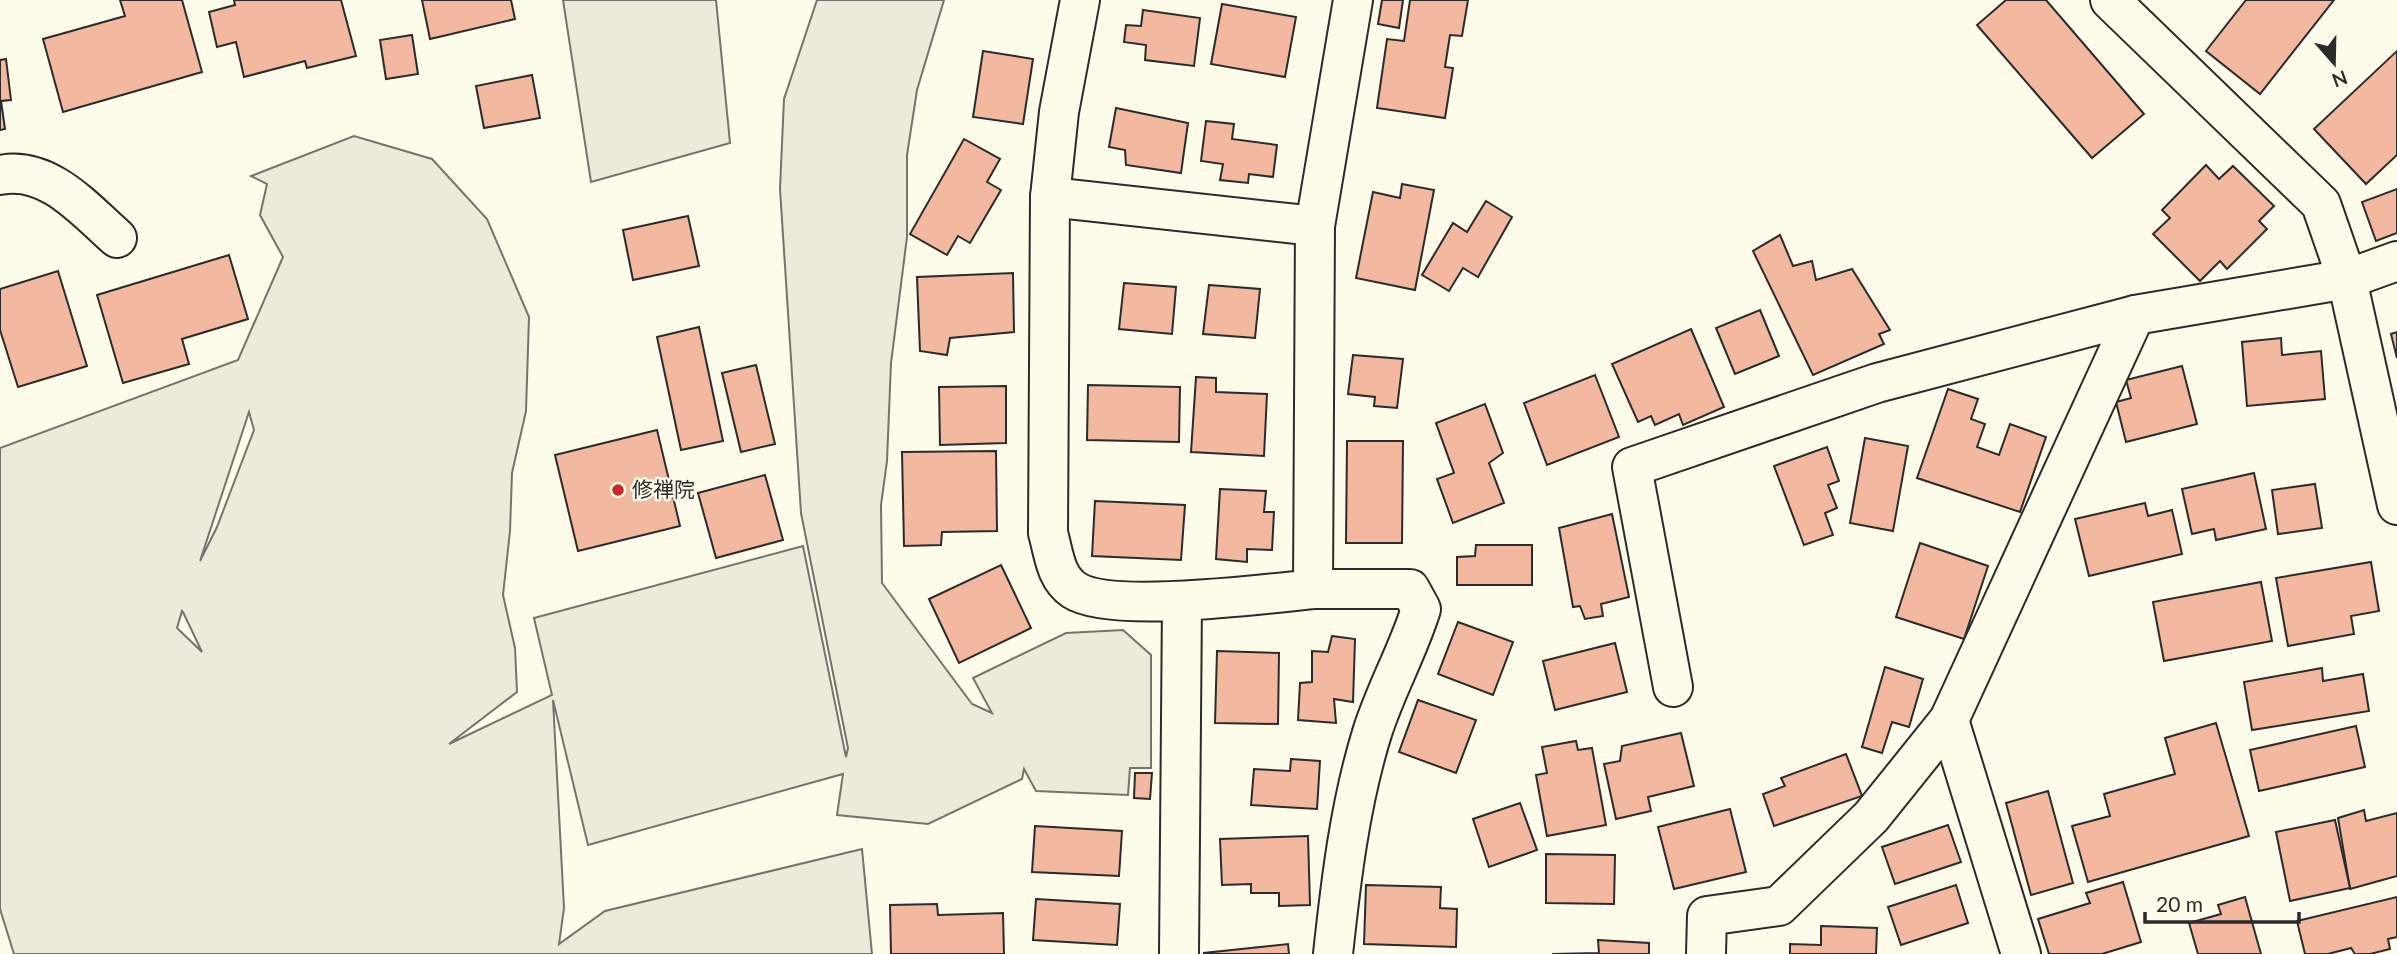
<svg xmlns="http://www.w3.org/2000/svg" width="2397" height="954" viewBox="0 0 2397 954" font-family="Lato,'Noto Sans JP',sans-serif">
  <rect width="100%" height="100%" fill="#fdfbea"/>
  <g fill="#ecebdb" stroke="#74746e" stroke-width="2" fill-rule="evenodd">
    <path d="M563,0h153l14,143 -139,39z"/>
    <path d="M817,0h127l-27,90 -10,65v82l-16,126 -4,98 -6,44 1,78 90,121 20,9 -19,-35 93,-45 57,-3 28,25v113h-21l-2,27 -92,-4 -12,-22 -2,10 -94,45 -91,-9 6,-41 -255,71 -35,-145 11,208 -5,36 46,-33 257,-62 10,105h-858l-14,-45v-461l238,-88 45,-103 -23,-42 7,-31 -16,-8 103,-40 78,23 55,60 42,98 -3,94 -14,62 -2,58 -7,64 12,53 2,44 -68,52 103,-49 -18,-77 269,-72 43,211 2,-9 -47,-235 -21,-324 4,-90zM249,412l5,18 -37,97 -17,34zM182,611l1,1 19,40 -25,-24z"/>
  </g>
  <g fill="#f2b8a0" stroke="#2b2b2b" stroke-width="2">
    <path d="M120,0h62l20,72 -139,40 -20,-73 82,-23z"/>
    <path d="M234,0h107l15,56 -49,12 -2,-7 -61,16 -8,-35 -19,5 -8,-35 26,-7z"/>
    <path d="M422,0h89l4,19 -85,20z"/>
    <path d="M1382,0h21l-4,28 -21,-4z"/>
    <path d="M1410,0h58l-6,36 -12,-1 -5,32 8,1 -8,50 -68,-10 10,-69 17,2z"/>
    <path d="M2006,0h40l98,114 -52,44 -115,-133z"/>
    <path d="M2246,0h88l-74,94 -54,-43z"/>
    <path d="M1222,4l74,13 -11,60 -74,-13z"/>
    <path d="M1143,10l57,8 -6,48 -49,-6 1,-15 -22,-3 2,-17 15,1z"/>
    <path d="M412,35l6,39 -32,5 -6,-39z"/>
    <path d="M983,51l50,8 -10,65 -50,-7z"/>
    <path d="M2397,51v104l-31,29 -52,-55z"/>
    <path d="M6,59l5,41 -10,1 4,28 -5,1v-70z"/>
    <path d="M532,75l8,43 -56,10 -8,-42z"/>
    <path d="M1116,108l72,15 -7,50 -55,-8 -1,-15 -16,-3z"/>
    <path d="M1206,121l28,3 -2,15 45,6 -4,32 -24,-3 -1,9 -28,-3 3,-16 -22,-3z"/>
    <path d="M964,139l36,20 -13,23 14,8 -31,53 -12,-7 -11,19 -37,-21z"/>
    <path d="M2206,165l13,14 14,-13 41,40 -15,15 8,8 -40,40 -7,-8 -20,20 -47,-47 17,-16 -8,-8z"/>
    <path d="M1402,184l32,6 -19,100 -59,-12 17,-86 27,6z"/>
    <path d="M2397,189v44l-21,8 -14,-39z"/>
    <path d="M1486,201l26,16 -34,60 -15,-9 -14,23 -27,-16 31,-52 14,9z"/>
    <path d="M688,216l11,50 -66,14 -10,-50z"/>
    <path d="M1780,235l13,31 19,-5 4,19 36,-11 38,61 -11,4 5,10 -71,31 -60,-124z"/>
    <path d="M229,255l19,64 -66,20 7,25 -66,19 -26,-88z"/>
    <path d="M58,271l29,95 -69,21 -18,-57v-41z"/>
    <path d="M1013,273l1,59 -64,6 -3,17 -27,-4 -3,-74z"/>
    <path d="M1124,283l52,4 -4,47 -53,-5z"/>
    <path d="M1209,285l51,4 -5,49 -52,-4z"/>
    <path d="M1760,310l19,46 -44,18 -19,-46z"/>
    <path d="M699,327l24,114 -42,9 -24,-113z"/>
    <path d="M1691,329l33,78 -41,18 -4,-11 -24,11 -4,-9 -13,6 -26,-58z"/>
    <path d="M2397,332v26l-6,-24z"/>
    <path d="M2281,338l1,17 39,-4 4,48 -78,7 -5,-64z"/>
    <path d="M1353,355l50,4 -6,49 -23,-2 1,-9 -27,-3z"/>
    <path d="M756,365l19,79 -34,8 -19,-79z"/>
    <path d="M2182,366l15,58 -71,18 -10,-40 15,-4 -5,-18z"/>
    <path d="M1595,375l24,62 -72,28 -23,-62z"/>
    <path d="M1196,377l20,1v14l51,2 -3,62 -73,-4z"/>
    <path d="M1088,385l92,2 -1,55 -92,-2z"/>
    <path d="M1006,386v57l-66,2 -1,-58z"/>
    <path d="M1948,389l30,10 -7,20 14,5 -8,23 22,8 11,-31 36,13 -26,75 -103,-34z"/>
    <path d="M1485,404l18,49 -14,10 15,40 -51,20 -16,-44 17,-6 -18,-50z"/>
    <path d="M657,430l23,96 -102,25 -23,-96z"/>
    <path d="M1865,438l43,8 -15,85 -43,-8z"/>
    <path d="M1347,441h56l-1,102h-56z"/>
    <path d="M1827,447l12,34 -11,4 9,23 -12,5 8,22 -29,10 -30,-79z"/>
    <path d="M996,451l1,80 -55,1 -1,13 -37,1 -2,-94z"/>
    <path d="M2254,473l12,56 -50,11 -2,-11 -22,5 -10,-45z"/>
    <path d="M765,475l18,65 -67,18 -18,-65z"/>
    <path d="M2315,484l7,44 -44,6 -6,-44z"/>
    <path d="M1220,489l46,2 -2,21h10l-2,38 -25,-1v13l-31,-3z"/>
    <path d="M1095,501l90,4 -4,55 -89,-4z"/>
    <path d="M2145,503l3,13 24,-6 10,44 -93,22 -14,-57z"/>
    <path d="M1612,514l17,83 -28,7 2,12 -18,3 -5,-13 -7,1 -14,-79z"/>
    <path d="M1920,543l68,23 -24,73 -68,-22z"/>
    <path d="M1476,545h56v40h-75v-28l18,-1z"/>
    <path d="M2371,562l8,49 -28,5 3,18 -66,12 -12,-68z"/>
    <path d="M1001,565l30,63 -72,35 -30,-64z"/>
    <path d="M2261,582l11,59 -108,20 -11,-59z"/>
    <path d="M1458,622l55,20 -20,53 -55,-21z"/>
    <path d="M1332,636l23,3 -2,63 -19,-3 2,24 -38,-3 2,-37 12,-1v-31l16,1z"/>
    <path d="M1615,643l12,49 -72,18 -12,-49z"/>
    <path d="M1217,651l62,2 -1,71 -63,-1z"/>
    <path d="M1885,667l38,12 -14,48 -17,-5 -10,31 -20,-6z"/>
    <path d="M2322,668l1,13 40,-7 6,37 -117,19 -8,-48z"/>
    <path d="M1418,700l58,20 -20,53 -57,-21z"/>
    <path d="M2216,723l33,113 -161,46 -16,-56 38,-10 -6,-22 71,-20 -10,-36z"/>
    <path d="M2356,726l9,41 -106,24 -9,-41z"/>
    <path d="M1681,733l13,53 -46,11 3,14 -35,8 -12,-55 16,-3 2,-15z"/>
    <path d="M1576,741l2,9 14,-2 14,77 -59,11 -11,-61 11,-2 -5,-26z"/>
    <path d="M1846,754l16,42 -88,30 -11,-32 22,-8 -4,-8z"/>
    <path d="M1291,759l29,2 -3,48 -66,-4 3,-36 36,2z"/>
    <path d="M1135,773h17l-2,26 -16,-1z"/>
    <path d="M2048,791l25,92 -42,12 -25,-92z"/>
    <path d="M1520,803l17,47 -48,17 -16,-48z"/>
    <path d="M1730,809l16,63 -72,17 -16,-62z"/>
    <path d="M2364,810l2,11 31,-8v63l-47,13 -12,-71z"/>
    <path d="M2335,820l15,68 -60,13 -14,-69z"/>
    <path d="M1948,825l13,37 -66,22 -13,-37z"/>
    <path d="M1035,826l87,5 -3,45 -87,-4z"/>
    <path d="M1308,836l2,69 -31,1v-13h-28v-9l-29,1 -2,-46z"/>
    <path d="M1546,854l69,1 -1,49 -68,-1z"/>
    <path d="M2123,882l18,60 -39,12h-53l-11,-35 52,-16 -4,-10z"/>
    <path d="M1366,885l75,2 -1,21 17,1 -1,38 -92,-3z"/>
    <path d="M1956,885l12,38 -67,22 -13,-38z"/>
    <path d="M2245,897l16,57h-63l-9,-31 32,-9 -3,-9z"/>
    <path d="M2397,897v40l-9,2 2,10 -20,5h-15l-4,-6 -23,6h-23l-8,-33z"/>
    <path d="M1036,899l84,5 -3,41 -84,-5z"/>
    <path d="M937,904l1,11 65,-2 1,41h-113l-1,-49z"/>
    <path d="M1821,926l56,2 -1,26h-86v-10l31,1z"/>
    <path d="M1598,940l51,3v11h-97l47,-1z"/>
    <path d="M1288,944l1,10h-85v-1z"/>
  </g>
  <g fill="none" stroke-linecap="round" stroke-linejoin="round">
    <g stroke="#2b2b2b" stroke-width="42">
      <g id="minor">
        <path d="M1080,0l-21,112 -9,85 -2,336c6,21 7,44 26,57 36,24 192,4 239,-1l2,-363 38,-226"/>
        <path d="M2110,0l211,204 26,75 50,226"/>
        <path d="M0,175c48,-10 85,35 117,63"/>
        <path d="M1050,197l265,29"/>
        <path d="M1313,589h97l11,20c-13,42 -36,82 -49,124 -22,71 -31,147 -39,221"/>
        <path d="M1673,687l-41,-220 245,-84 258,-68 212,-36 50,-18"/>
        <path d="M1949,720l72,234"/>
        <path d="M1179,954l3,-352"/>
        <path d="M1706,954l1,-38 72,-10 92,-89 78,-97 186,-405"/>
      </g>
    </g>
    <use href="#minor" stroke="#fdfbea" stroke-width="38"/>
  </g>
  <circle fill="#c62828" stroke="#fdfbea" stroke-width="2.5" cx="618" cy="490" r="7"/>
  <g text-anchor="middle" stroke-width="5" stroke-linejoin="round" paint-order="stroke">
    <g font-size="21" fill="#2b2b2b" stroke="#fdfbea" text-anchor="start">
      <text x="632" y="497">修禅院</text>
    </g>
  </g>
  <g transform="translate(2334 63) rotate(160)" stroke="#fdfbea" stroke-width="5" paint-order="stroke">
  <path d="M0-5L12 26L0 18L-12 26Z" fill="#2b2b2b"/>
  <text y="-10" font-size="19" font-weight="bold" text-anchor="middle" fill="#2b2b2b">N</text>
  </g>
  <path d="M2145 912v10h154v-10" fill="none" stroke="#2b2b2b" stroke-width="3.5"/>
  <text x="2156" y="912" font-size="21" fill="#2b2b2b" stroke="#fdfbea" stroke-width="5" paint-order="stroke">20 m</text>
</svg>
